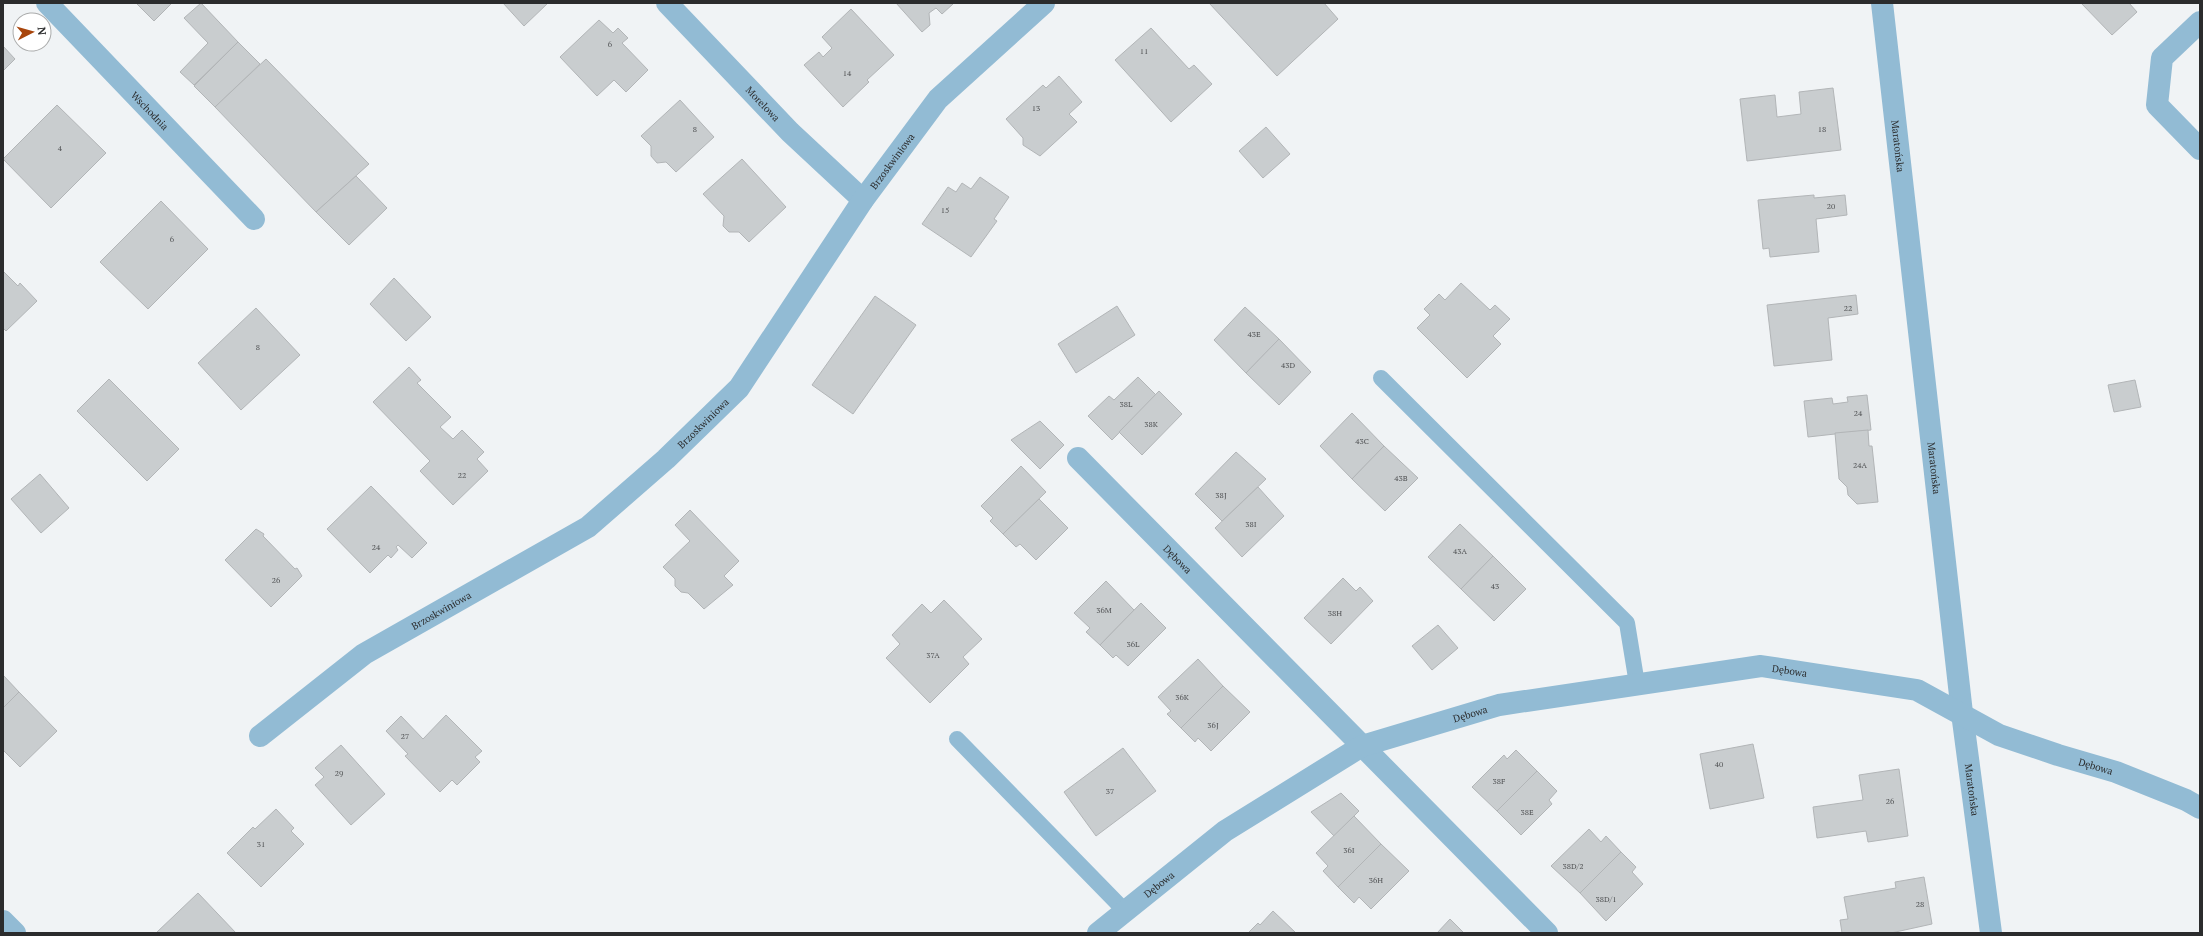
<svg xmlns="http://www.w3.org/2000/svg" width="2203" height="936" viewBox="0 0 2203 936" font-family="'PT Serif',serif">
  <rect width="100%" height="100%" fill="#f0f3f5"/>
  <g fill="#c9cdcf" stroke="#b2b5b7">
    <path d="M136,3h36l-18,18z"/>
    <path d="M201,3l37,39 -44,43 -14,-13 28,-29 -24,-25z"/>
    <path d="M503,3h45l-24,23z"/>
    <path d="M896,3h56l1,1 -11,10 -6,-6 -7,5 1,12 -8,7z"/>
    <path d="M1209,3h115l14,16 -61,57z"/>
    <path d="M2081,3h48l8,9 -25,23z"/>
    <path d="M851,9l43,46 -27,25 2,2 -26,25 -39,-42 15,-13 4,5 9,-9 -10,-11z"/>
    <path d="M599,20l14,13 5,-5 10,10 -6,5 26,27 -22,22 -12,-12 -17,16 -37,-39z"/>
    <path d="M1151,28l38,41 5,-4 18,19 -41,38 -56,-62z"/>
    <path d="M238,42l22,22 -45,43 -21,-21z"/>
    <path d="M3,46l12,13 -12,12z"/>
    <path d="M266,59l103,105 -53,48 -101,-105z"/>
    <path d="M1059,76l23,26 -13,12 8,8 -37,34 -17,-11v-7l-17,-19 37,-34 3,3z"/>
    <path d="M1833,88l8,62 -94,11 -7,-62 35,-4 2,22 24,-3 -2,-22z"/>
    <path d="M680,100l34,37 -38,35 -10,-10 -9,1 -6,-7v-10l-10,-10z"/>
    <path d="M57,105l49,48 -55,55 -48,-49z"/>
    <path d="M1266,127l24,27 -27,24 -24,-27z"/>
    <path d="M742,159l44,48 -37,35 -10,-10h-10l-6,-6 1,-10 -21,-22z"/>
    <path d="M356,176l31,32 -38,37 -33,-33z"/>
    <path d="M980,177l29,20 -15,22 3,2 -26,36 -49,-33 26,-37 8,5 6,-9 9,6z"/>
    <path d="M1814,195v3l31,-3 2,20 -31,4 3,33 -49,5 -1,-9 -6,1 -5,-49z"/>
    <path d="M161,201l47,48 -60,60 -48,-47z"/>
    <path d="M3,271l15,15 2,-3 17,18 -31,30 -3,-3z"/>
    <path d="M394,278l37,39 -25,24 -36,-37z"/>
    <path d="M1461,283l29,27 5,-5 15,14 -17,17 8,8 -34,34 -50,-50 13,-13 -6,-6 15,-15 6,6z"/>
    <path d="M1856,295l2,19 -30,4 4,42 -58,6 -7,-61z"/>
    <path d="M875,296l41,29 -63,89 -41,-29z"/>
    <path d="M1117,306l18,29 -59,38 -18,-29z"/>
    <path d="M1245,307l34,32 -33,34 -32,-33z"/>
    <path d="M256,308l44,47 -59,55 -43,-47z"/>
    <path d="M1279,339l32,33 -32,33 -33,-32z"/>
    <path d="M409,367l12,13 -4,3 34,34 -11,10 13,12 9,-9 22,22 -7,7 11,12 -35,34 -33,-34 10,-10 -57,-59z"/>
    <path d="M1138,377l18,18 -44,45 -24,-24 21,-20 5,4z"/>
    <path d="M109,379l70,70 -32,32 -70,-70z"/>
    <path d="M2135,380l6,27 -27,5 -6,-27z"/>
    <path d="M1159,391l23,23 -40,41 -23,-23z"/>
    <path d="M1867,395l4,35 -63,7 -4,-36 28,-3 1,6 15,-2 -1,-5z"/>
    <path d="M1352,413l32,33 -32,33 -32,-33z"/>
    <path d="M1040,421l24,24 -24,24 -29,-29z"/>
    <path d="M1868,430l1,16h3l6,56 -21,2 -9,-9 -1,-8 -8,-8 -4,-46z"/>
    <path d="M1384,446l34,32 -33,33 -33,-32z"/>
    <path d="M1236,452l30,27 -44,42 -27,-27z"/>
    <path d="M1021,466l25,26 -43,42 -13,-13 3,-3 -12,-12z"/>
    <path d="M40,474l29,34 -28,25 -30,-34z"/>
    <path d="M371,486l56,57 -15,15 -14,-13 -2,2 2,3 -7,8 -3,-3 -18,18 -43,-44z"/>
    <path d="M1258,487l26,29 -42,41 -27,-29z"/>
    <path d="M1039,499l29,29 -32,32 -16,-16 -4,3 -13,-13z"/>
    <path d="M690,510l49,51 -15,15 9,9 -29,24 -16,-16 -7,-1 -6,-6v-7l-12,-12 27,-26 -15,-16z"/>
    <path d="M1460,524l33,32 -32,33 -33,-32z"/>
    <path d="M256,529l8,5 -1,2 32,33 2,-1 5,8 -31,31 -46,-47z"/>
    <path d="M1493,556l33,33 -32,32 -33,-32z"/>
    <path d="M1343,578l13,13 4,-4 13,14 -42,43 -27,-26z"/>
    <path d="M1106,581l28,29 -34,35 -14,-13 4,-4 -16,-15z"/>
    <path d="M944,600l38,39 -19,18 6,7 -39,39 -44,-45 14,-14 -8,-9 30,-31 9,9z"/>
    <path d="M1141,603l25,25 -38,38 -12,-11 -3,3 -13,-13z"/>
    <path d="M1438,625l20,23 -26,22 -20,-24z"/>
    <path d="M1198,659l25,27 -42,42 -14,-14 4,-3 -13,-14z"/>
    <path d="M3,675l16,17 -16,16z"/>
    <path d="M1223,686l27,26 -39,39 -13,-13 -3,4 -14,-14z"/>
    <path d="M19,692l38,39 -37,36 -17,-17v-42z"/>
    <path d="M446,715l36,36 -7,6 5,5 -23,23 -5,-5 -12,12 -35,-36 3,-2 -22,-23 15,-15 22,23z"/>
    <path d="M1753,744l11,54 -54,11 -10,-55z"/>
    <path d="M341,745l44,49 -34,31 -36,-40 9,-8 -9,-9z"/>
    <path d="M1123,748l33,43 -60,45 -32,-44z"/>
    <path d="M1516,750l21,21 -40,40 -25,-24 32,-32 3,4z"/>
    <path d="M1899,769l9,67 -40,6 -2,-11 -49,7 -4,-31 50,-7 -4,-25z"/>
    <path d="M1537,771l20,20 -8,9 3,4 -31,31 -24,-24z"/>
    <path d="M1341,793l18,18 -25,25 -23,-24z"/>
    <path d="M276,809l18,19 -3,3 13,13 -43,43 -34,-34 26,-26 2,2z"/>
    <path d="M1354,816l27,28 -43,43 -15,-16 5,-5 -12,-13z"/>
    <path d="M1589,829l12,13 5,-6 15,16 -41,41 -29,-27z"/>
    <path d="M1381,844l28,27 -38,38 -12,-12 -5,6 -16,-16z"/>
    <path d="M1621,852l15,15 -4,5 11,12 -37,37 -26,-28z"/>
    <path d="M1924,877l8,47 -41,9h-49l-2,-13 8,-1 -4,-22 52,-9 -1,-6z"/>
    <path d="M198,893l38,40h-80z"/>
    <path d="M1273,911l23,22h-48l10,-10 2,2z"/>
    <path d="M1450,919l14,14h-27z"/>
  </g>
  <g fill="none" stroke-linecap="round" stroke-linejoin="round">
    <g stroke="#92bbd4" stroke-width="16">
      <path d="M1381,378l246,245 10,61"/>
      <path d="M957,739l168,172"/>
    </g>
    <g stroke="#92bbd4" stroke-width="22">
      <path id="s1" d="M47,3l207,216"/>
      <path id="s2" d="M667,3l123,129 73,68"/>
      <path id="s3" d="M1882,3l80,710 29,220"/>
      <path d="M2200,22l-38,36 -5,47 43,44"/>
      <path id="s4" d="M1078,458l469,475"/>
      <path id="s5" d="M260,736l104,-82 224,-127 78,-68 73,-71 124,-188 75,-101 106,-96"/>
      <path d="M3,921l12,12"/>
      <path id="s6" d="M1098,933l127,-102 137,-85 137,-41 262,-39 156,24 82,45 59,20 58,17 70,28 14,8"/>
    </g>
  </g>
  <g text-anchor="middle" stroke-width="3" stroke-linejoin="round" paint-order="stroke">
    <g font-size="8" fill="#525456">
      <text x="610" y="47">6</text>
      <text x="1144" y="54">11</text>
      <text x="847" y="76">14</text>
      <text x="1036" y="111">13</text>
      <text x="695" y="132">8</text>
      <text x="1822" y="132">18</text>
      <text x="60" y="151">4</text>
      <text x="1831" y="209">20</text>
      <text x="945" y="213">15</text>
      <text x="172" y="242">6</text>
      <text x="1848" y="311">22</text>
      <text x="1254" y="337">43E</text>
      <text x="258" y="350">8</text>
      <text x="1288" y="368">43D</text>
      <text x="1126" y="407">38L</text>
      <text x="1858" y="416">24</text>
      <text x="1151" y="427">38K</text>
      <text x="1362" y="444">43C</text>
      <text x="1860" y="468">24A</text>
      <text x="462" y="478">22</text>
      <text x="1401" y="481">43B</text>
      <text x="1221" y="498">38J</text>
      <text x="1251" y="527">38I</text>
      <text x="376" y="550">24</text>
      <text x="1460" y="554">43A</text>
      <text x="276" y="583">26</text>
      <text x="1495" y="589">43</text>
      <text x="1104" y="613">36M</text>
      <text x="1335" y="616">38H</text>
      <text x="1133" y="647">36L</text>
      <text x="933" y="658">37A</text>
      <text x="1182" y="700">36K</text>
      <text x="1213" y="728">36J</text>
      <text x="405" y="739">27</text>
      <text x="1719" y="767">40</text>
      <text x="339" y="776">29</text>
      <text x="1499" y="784">38F</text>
      <text x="1110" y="794">37</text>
      <text x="1890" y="804">26</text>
      <text x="1527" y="815">38E</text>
      <text x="261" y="847">31</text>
      <text x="1349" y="853">36I</text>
      <text x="1573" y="869">38D/2</text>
      <text x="1376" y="883">36H</text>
      <text x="1606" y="902">38D/1</text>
      <text x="1920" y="907">28</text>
    </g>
    <g font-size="10" fill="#2b2c2d" stroke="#fff">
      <text dy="4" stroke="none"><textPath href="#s2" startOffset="139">Morelowa</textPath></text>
      <text dy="4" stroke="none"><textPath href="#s1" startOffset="149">Wschodnia</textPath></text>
      <text dy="4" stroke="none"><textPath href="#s3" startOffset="144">Maratońska</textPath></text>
      <text dy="4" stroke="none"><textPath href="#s5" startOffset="869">Brzoskwiniowa</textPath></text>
      <text dy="4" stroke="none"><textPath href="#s5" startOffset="545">Brzoskwiniowa</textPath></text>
      <text dy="4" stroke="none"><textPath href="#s3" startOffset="468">Maratońska</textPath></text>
      <text dy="4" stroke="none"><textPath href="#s4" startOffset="142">Dębowa</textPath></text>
      <text dy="4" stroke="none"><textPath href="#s5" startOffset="221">Brzoskwiniowa</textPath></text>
      <text dy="4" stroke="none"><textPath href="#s6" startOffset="761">Dębowa</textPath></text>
      <text dy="4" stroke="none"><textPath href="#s6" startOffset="437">Dębowa</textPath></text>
      <text dy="4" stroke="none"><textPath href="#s6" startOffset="1085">Dębowa</textPath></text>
      <text dy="4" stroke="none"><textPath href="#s3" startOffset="792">Maratońska</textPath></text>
      <text dy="4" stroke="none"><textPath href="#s6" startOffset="78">Dębowa</textPath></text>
    </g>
  </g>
  <rect width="2203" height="936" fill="none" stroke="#2b2c2d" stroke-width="8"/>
  <g transform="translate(32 32) rotate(84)"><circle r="19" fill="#ffffff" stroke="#aaabab"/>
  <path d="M0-3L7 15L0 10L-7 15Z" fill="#a8450c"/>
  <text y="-6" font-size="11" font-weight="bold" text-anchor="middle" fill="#2b2c2d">N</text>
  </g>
</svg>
